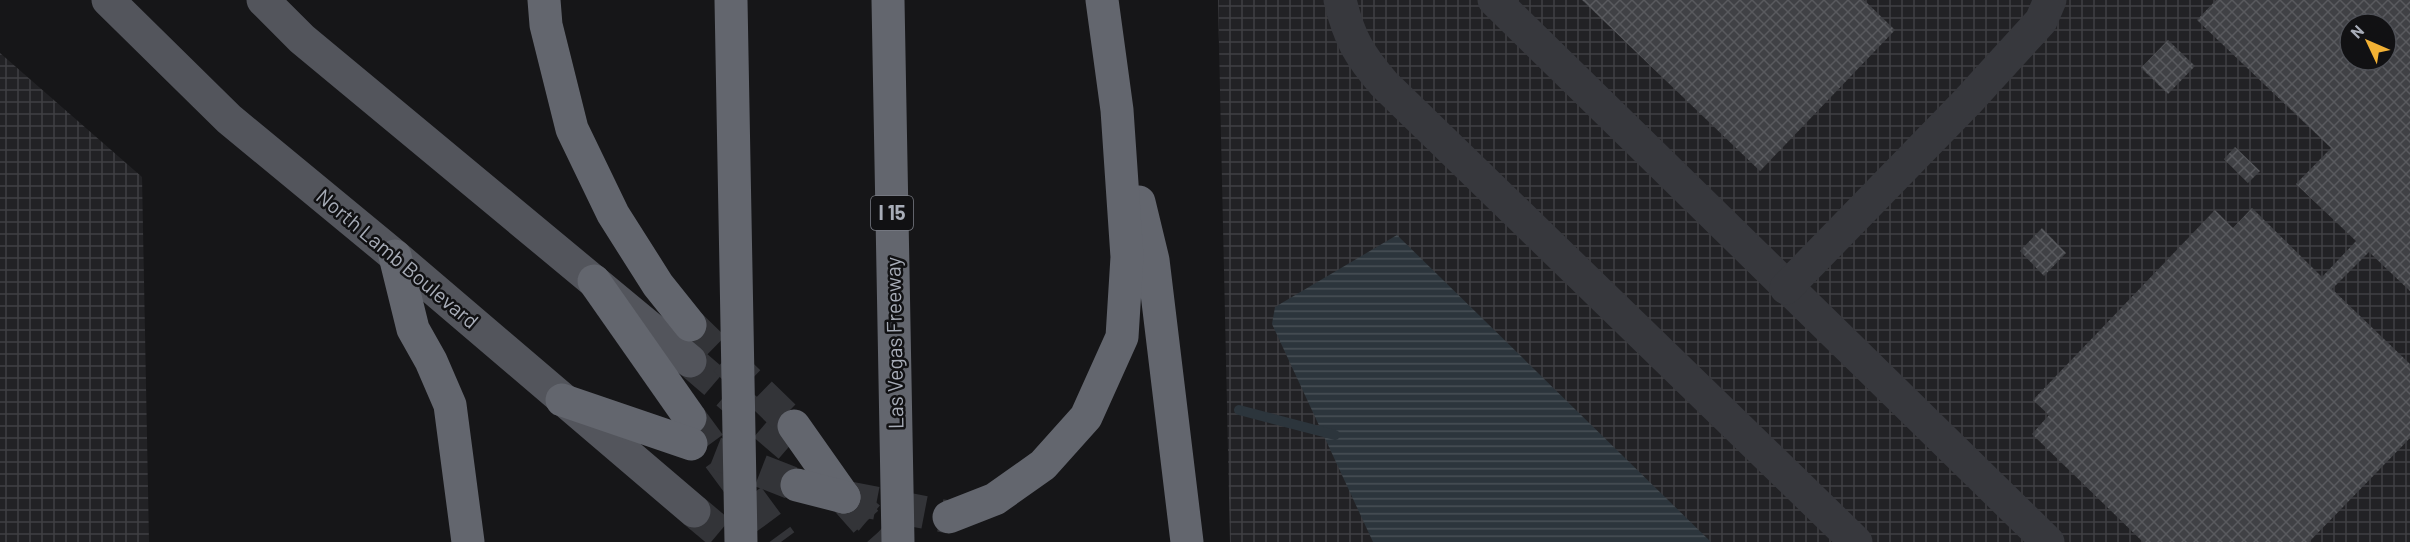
<svg xmlns="http://www.w3.org/2000/svg" width="2410" height="542" viewBox="0 0 2410 542" font-family="Barlow,sans-serif">
  <defs>
    <pattern id="industrial-grid" width="8" height="8" patternUnits="userSpaceOnUse" patternTransform="scale(1.5)"><rect width="8" height="8" fill="#222225"/><path d="M0 4h8M4 0v8" fill="none" stroke="#3f3f43"/></pattern>
    <pattern id="water-rules" width="6" height="5" patternUnits="userSpaceOnUse" patternTransform="scale(1.5)"><rect width="6" height="5" fill="#2c353c"/><path d="M0 2.5h6" fill="none" stroke="#485056"/></pattern>
    <pattern id="building-cross-hatch" width="8" height="8" patternUnits="userSpaceOnUse" patternTransform="scale(1.5)"><rect width="8" height="8" fill="#404145"/><path d="M0 0l8 8M0 8l8-8" fill="none" stroke="#595a5e"/></pattern>
  </defs>
  <rect width="100%" height="100%" fill="#161618"/>
  <g fill="url(#industrial-grid)" fill-rule="evenodd">
    <path d="M1218,0h1192v542h-1180zM2350,24h36v36h-36z"/>
    <path d="M0,53l142,124 7,365h-149z"/>
  </g>
  <path fill="url(#water-rules)" d="M1397,235l314,307h-338l-101,-218 3,-17z"/>
  <g fill="none" stroke-linecap="round" stroke-linejoin="round">
    <path stroke="#2c353c" stroke-width="10" d="M1239,410l96,25"/>
  </g>
  <g fill="url(#building-cross-hatch)" fill-rule="evenodd">
    <path d="M1582,0h282l31,30 -135,141z"/>
    <path d="M2216,0h194v291l-41,-39 -37,37 78,75v74l-101,104h-166l-111,-108 17,-19 -16,-15 182,-190 18,18 19,-20 70,69 34,-36 -60,-57 35,-36 -134,-128zM2350,24h36v36h-36z"/>
    <path d="M2168,40l27,26 -27,28 -27,-26z"/>
    <path d="M2235,147l25,24 -12,12 -24,-24z"/>
    <path d="M2042,228l24,25 -22,23 -24,-25z"/>
  </g>
  <g fill="none" stroke-linecap="round" stroke-linejoin="round">
    <g stroke="#333438" stroke-width="33" stroke-dasharray="33 16" stroke-linecap="butt">
      <path d="M690,361l106,91"/>
      <path d="M844,497l54,45"/>
      <path d="M694,511l37,31"/>
    </g>
    <g stroke="#333438" stroke-width="33" stroke-dasharray="33 16" stroke-linecap="butt">
      <path d="M690,325l104,101"/>
      <path d="M690,418l91,124"/>
      <path d="M715,453l82,32"/>
      <path d="M844,497l105,20"/>
      <path d="M844,497l40,45"/>
    </g>
    <g stroke="#37383d" stroke-width="33">
      <path d="M1340,0c9,38 19,55 44,84l472,458"/>
      <path d="M1494,0l554,542"/>
      <path d="M1786,288l181,-186 74,-81 9,-21"/>
    </g>
    <g stroke="#53555c" stroke-width="33">
      <path d="M108,0l121,119 166,137 299,255"/>
      <path d="M263,0l39,39 388,322"/>
    </g>
    <g stroke="#63666e" stroke-width="33">
      <path d="M544,0l2,25 26,104 41,85 45,71 32,40"/>
      <path d="M731,0l10,542"/>
      <path d="M888,0l10,542"/>
      <path d="M1139,202l14,58 34,282"/>
      <path d="M395,256l18,73 18,32 19,44 18,137"/>
      <path d="M594,281l96,137"/>
      <path d="M562,400l129,44"/>
      <path d="M794,426l50,71"/>
      <path d="M797,485l47,12"/>
      <path d="M949,517l46,-18 48,-34 43,-48 36,-80 5,-80 -10,-147 -15,-110"/>
    </g>
  </g>
  <g text-anchor="middle" stroke-width="5" stroke-linejoin="round" paint-order="stroke">
    <rect fill="#111113" stroke="#7b7e86" stroke-width="1.5" x="871" y="196" width="42" height="34" rx="4.5"/>
    <g font-size="20" font-weight="bold" fill="#a8adb8">
      <text x="892" y="220">I 15</text>
    </g>
    <g font-size="21" fill="#a8adb8" stroke="#111113">
      <text transform="translate(397 259) rotate(40)" y="7">North Lamb Boulevard</text>
      <text transform="translate(895 343) rotate(-91)" y="7">Las Vegas Freeway</text>
    </g>
  </g>
  <g transform="translate(2368 42) rotate(314)"><circle r="28" fill="#111113" stroke="#4d4f55" stroke-width="1.5"/>
  <path d="M0-4.5L10 22L0 15L-10 22Z" fill="#f2b134"/>
  <text y="-9" font-size="16" font-weight="bold" text-anchor="middle" fill="#a8adb8">N</text>
  </g>
</svg>
